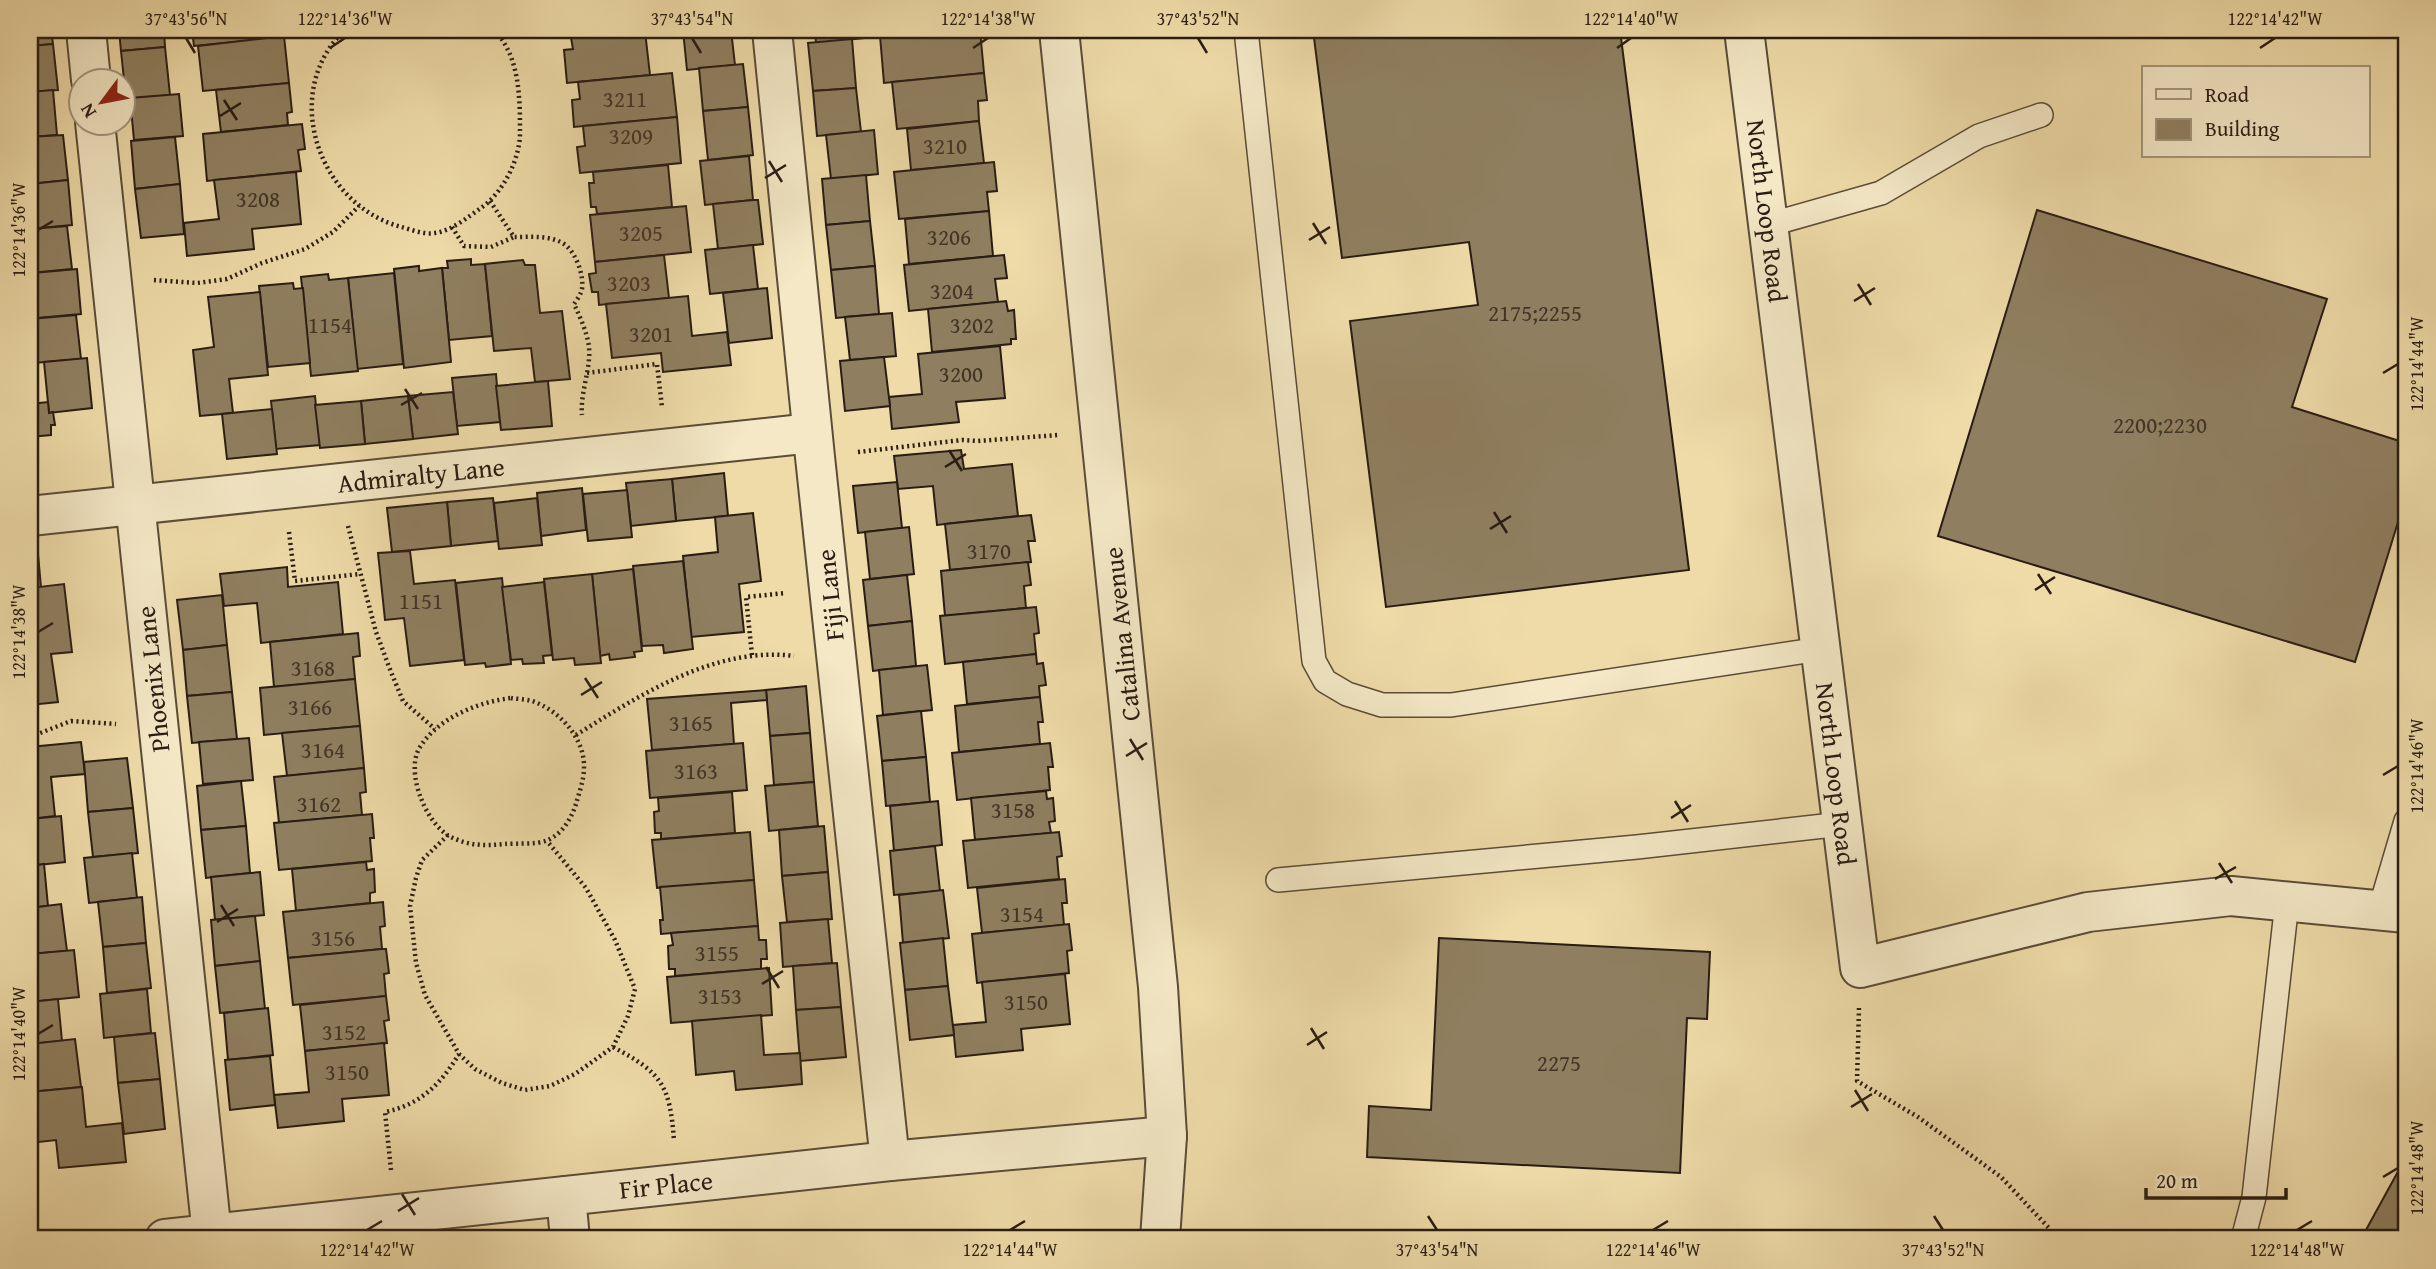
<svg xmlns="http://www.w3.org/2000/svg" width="2436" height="1269" viewBox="0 0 2436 1269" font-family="'Gentium Book Plus',serif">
  <rect width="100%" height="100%" fill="#eedba8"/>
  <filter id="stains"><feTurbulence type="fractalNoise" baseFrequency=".00286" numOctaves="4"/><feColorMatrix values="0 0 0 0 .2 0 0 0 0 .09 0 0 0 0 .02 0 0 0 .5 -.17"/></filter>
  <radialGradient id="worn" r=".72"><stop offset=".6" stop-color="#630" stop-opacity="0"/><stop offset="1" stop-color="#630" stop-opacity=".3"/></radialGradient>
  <g fill="#8f7f60" stroke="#291c13" stroke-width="2">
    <path d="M30,30h21l2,14 -23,2z"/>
    <path d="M119,30h45l1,17 -44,4z"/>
    <path d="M192,30h94l1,7 -93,9z"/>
    <path d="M571,30h84l-84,8z"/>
    <path d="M683,30h48l4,35 -48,5z"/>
    <path d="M815,30h48l1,8 -48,5z"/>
    <path d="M896,30h52l-52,5z"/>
    <path d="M948,30h32l4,43 -100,10 -4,-47z"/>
    <path d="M1313,30h307l69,540 -303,37 -36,-286 128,-16 -9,-63 -127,16z"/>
    <path d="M645,31l5,44 -83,8 -3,-33 9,-1 -2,-11z"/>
    <path d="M284,36l5,47 -86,8 -5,-45z"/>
    <path d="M852,39l4,49 -43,3 -5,-48z"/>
    <path d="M53,44l5,46 -28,2v-46z"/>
    <path d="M165,47l5,48 -44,4 -5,-48z"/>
    <path d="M743,64l5,43 -45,4 -4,-43z"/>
    <path d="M672,73l5,44 -103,10 -2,-27 8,-1 -2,-17z"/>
    <path d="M984,73l3,27 -9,1 1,20 -82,8 -5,-47z"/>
    <path d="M289,83l3,29 -5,1 1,12 -67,7 -5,-42z"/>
    <path d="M856,88l5,44 -44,4 -4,-45z"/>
    <path d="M53,90l4,45 -27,2v-45z"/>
    <path d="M179,94l4,42 -49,4 -4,-42z"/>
    <path d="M748,107l5,48 -45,5 -5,-49z"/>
    <path d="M677,117l4,46 -101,10 -3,-26 8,-1 -2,-20z"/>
    <path d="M979,121l5,42 -73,7 -4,-41z"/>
    <path d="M302,124l3,25 -7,1 3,21 -94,10 -4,-47z"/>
    <path d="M874,130l4,44 -47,5 -5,-44z"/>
    <path d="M63,135l5,45 -38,4v-47z"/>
    <path d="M175,137l5,47 -45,5 -4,-48z"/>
    <path d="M749,156l4,44 -48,5 -5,-44z"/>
    <path d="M994,162l3,29 -10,1 2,19 -90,8 -5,-47z"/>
    <path d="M668,165l4,42 -75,7 -1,-7h-5l-2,-24h5l-1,-11z"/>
    <path d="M296,172l5,52 -49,5 2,20 -67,7 -3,-33 35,-4 -5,-39z"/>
    <path d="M866,175l4,46 -44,4 -4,-46z"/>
    <path d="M68,180l4,45 -42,4v-45z"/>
    <path d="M180,184l4,50 -43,4 -6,-49z"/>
    <path d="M753,200h5l5,44 -45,5 -5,-45z"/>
    <path d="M686,206l5,46 -96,10 -5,-47z"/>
    <path d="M2037,210l290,89 -35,108 114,36v53l-51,166 -417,-126z"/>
    <path d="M989,211l4,45 -84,8 -4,-45z"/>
    <path d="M870,221l5,45 -44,4 -5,-45z"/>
    <path d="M67,226l5,43 -42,4v-44z"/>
    <path d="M753,245l5,44 -48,5 -5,-44z"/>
    <path d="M664,255l5,43 -70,7 -1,-13h-6l-3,-18 7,-1 -1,-11z"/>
    <path d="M1004,255l3,23 -12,1 3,23 -89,9 -5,-46z"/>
    <path d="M471,259v6l14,-1 7,72 -43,4 -7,-72h6l-1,-7z"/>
    <path d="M523,260l2,5h10l5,48 22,-2 8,68 -35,3 -4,-34 -37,3 -9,-87z"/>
    <path d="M419,266v5l23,-3 9,94 -47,6 -10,-99z"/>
    <path d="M875,266l4,48 -43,4 -5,-48z"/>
    <path d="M77,269l4,45 -44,4 -4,-45z"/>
    <path d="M394,273l9,91 -46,5 -9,-91z"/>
    <path d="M328,274l1,6 19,-2 10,93 -47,5 -10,-99z"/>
    <path d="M293,283l1,6 9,-1 7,75 -42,4 -9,-81z"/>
    <path d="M767,288l5,50 -43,5 -6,-50z"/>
    <path d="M260,292l8,83 -39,4 4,34 -33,3 -7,-66 21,-3 -6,-50z"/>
    <path d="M688,296l4,40 35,-4 4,33 -68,7 -2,-19 -49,5 -6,-54z"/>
    <path d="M1006,301l2,10 6,-1 2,29h-5v5l-79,8 -4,-43z"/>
    <path d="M892,313l4,43 -46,4 -5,-43z"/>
    <path d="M76,315l5,44 -47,4 -4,-44z"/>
    <path d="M1000,346l5,52 -49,4 3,20 -67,7 -3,-32 33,-3 -4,-40z"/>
    <path d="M884,357l6,49 -45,5 -5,-50z"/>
    <path d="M87,358l5,50 -43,5 -5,-51z"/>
    <path d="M496,374l4,48 -43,4 -5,-48z"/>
    <path d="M548,381l4,45 -51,4 -5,-44z"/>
    <path d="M453,392l5,42 -45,5 -5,-43z"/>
    <path d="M315,396l5,49 -44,4 -5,-48z"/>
    <path d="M408,396l5,43 -48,5 -4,-43z"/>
    <path d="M361,401l4,43 -45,4 -5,-43z"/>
    <path d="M48,402l1,11 4,-1 2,13h-4v10l-21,2v-33z"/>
    <path d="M272,409l5,45 -50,5 -5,-45z"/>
    <path d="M961,450l3,19 48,-5 6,52 -81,9 -4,-39 -35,3 -4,-33z"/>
    <path d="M724,473l4,43 -52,5 -4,-42z"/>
    <path d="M672,479l4,42 -45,5 -5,-43z"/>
    <path d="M897,482l5,46 -44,5 -5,-47z"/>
    <path d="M582,488l4,42 -45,6 -4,-43z"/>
    <path d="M627,490l5,47 -44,4 -5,-47z"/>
    <path d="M493,498l5,43 -47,5 -4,-44z"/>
    <path d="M537,498l5,47 -43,4 -5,-46z"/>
    <path d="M447,502l4,44 -59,6 -5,-44z"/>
    <path d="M753,513l8,68 -22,3 5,48 -53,5 -8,-81 35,-4 -3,-35z"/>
    <path d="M1031,515l4,26h-7l3,21 -81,8 -5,-46z"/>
    <path d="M909,527l5,47 -44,5 -5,-47z"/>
    <path d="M30,543h7l4,44 -11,1z"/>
    <path d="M410,551l4,33 41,-4 9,80 -54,6 -6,-48 -19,2 -7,-67z"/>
    <path d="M683,561l10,88 -29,4 -1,-8 -21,1 -9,-80z"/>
    <path d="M1028,562l3,23 -7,1 2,22 -81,8 -4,-45z"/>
    <path d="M287,567l1,20 50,-5 5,52 -82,9 -4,-40 -33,3 -4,-32z"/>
    <path d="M633,569l9,82 -8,1 1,5 -25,3 -1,-6 -9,2 -8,-82z"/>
    <path d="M592,574l9,89 -26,2 -1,-7 -21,2 -9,-81z"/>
    <path d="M907,575l5,46 -44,5 -5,-46z"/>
    <path d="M502,578l9,86 -25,3 -1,-4 -20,2 -9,-82z"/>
    <path d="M544,582l8,73 -9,1 1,7 -21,1 -1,-5 -11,1 -9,-73z"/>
    <path d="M64,584l8,68 -21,2 7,48 -28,3v-82h5l-5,-35z"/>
    <path d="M222,595l5,50 -44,5 -6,-50z"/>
    <path d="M1036,607l3,26 -5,1 2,20 -91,10 -5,-48z"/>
    <path d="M912,621l4,45 -43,5 -5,-45z"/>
    <path d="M358,633l2,23 -7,1 2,22 -81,8 -4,-45z"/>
    <path d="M227,645l5,47 -45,4 -4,-46z"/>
    <path d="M1036,654l1,10 6,-1 3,22 -7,1 1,11 -73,7 -4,-42z"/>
    <path d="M927,665l5,45 -49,5 -4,-45z"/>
    <path d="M355,679l5,47 -96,9 -4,-47z"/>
    <path d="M806,686l4,47 -40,3 -4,-46z"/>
    <path d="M766,690l1,10 -36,3 3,41 -82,6 -5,-51z"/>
    <path d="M232,692l5,47 -45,4 -5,-47z"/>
    <path d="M1040,697l3,25h-5l2,22 -81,8 -4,-46z"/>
    <path d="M921,711l5,46 -44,4 -5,-45z"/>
    <path d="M360,726l4,42 -77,8 -5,-43z"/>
    <path d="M810,733l4,49 -40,3 -4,-49z"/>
    <path d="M249,738l4,42 -50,4 -4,-42z"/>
    <path d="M81,742l4,32 -34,3 4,39 -25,3v-72z"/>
    <path d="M743,743l4,47 -97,8 -4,-47z"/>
    <path d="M1050,743l3,24h-5l2,23 -93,10 -5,-47z"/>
    <path d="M926,757l4,45 -44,4 -4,-45z"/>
    <path d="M127,758l6,50 -45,4 -4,-50z"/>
    <path d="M364,768l2,24 -6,1 2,22 -83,8 -5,-46z"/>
    <path d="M241,781l5,45 -45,4 -4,-44z"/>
    <path d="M814,782l4,44 -49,5 -4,-45z"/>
    <path d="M1046,791l1,8 6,-1 2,23 -6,1 2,11 -76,7 -4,-42z"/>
    <path d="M732,792l3,41 -74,6v-6h-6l-1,-21 5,-1 -1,-13z"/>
    <path d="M938,801l4,44 -48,6 -4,-45z"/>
    <path d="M133,808l5,45 -45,4 -5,-45z"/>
    <path d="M372,814l2,24h-4l2,23 -93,9 -5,-47z"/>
    <path d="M61,816l4,46 -35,4v-47z"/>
    <path d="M246,826l4,47 -44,5 -5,-48z"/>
    <path d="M824,826l4,46 -46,4 -3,-46z"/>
    <path d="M750,832l4,48 -97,8 -5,-48z"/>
    <path d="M1059,832l3,24 -5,1 2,22 -91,9 -5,-47z"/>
    <path d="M935,846l5,45 -46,4 -4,-44z"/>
    <path d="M132,853l5,45 -48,5 -5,-45z"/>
    <path d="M366,862l1,8 7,-1 1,23 -5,1v10l-74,8 -4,-42z"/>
    <path d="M44,864l4,42 -18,2v-42z"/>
    <path d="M260,872l4,43 -49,5 -4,-43z"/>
    <path d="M828,872l4,47 -45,3 -5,-46z"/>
    <path d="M1065,879l2,24h-5l2,22 -82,8 -5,-45z"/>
    <path d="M754,880l4,46 -97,8 -1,-14h3l-3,-33z"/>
    <path d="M943,890l6,48 -46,5 -4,-48z"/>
    <path d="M142,897l4,46 -43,4 -5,-45z"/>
    <path d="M383,902l2,24 -5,1 2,22 -94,9 -5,-46z"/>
    <path d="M61,904l6,47 -37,3v-46z"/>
    <path d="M255,916l5,45 -45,5 -4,-46z"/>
    <path d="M828,919l4,44 -49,4 -3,-44z"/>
    <path d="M1069,924l3,26 -5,1 2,22 -92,10 -5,-49z"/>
    <path d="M758,926l1,14h7l1,19h-6v10l-86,7v-7h-6l-1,-23 5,-1 -2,-12z"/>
    <path d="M943,938l5,48 -43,4 -5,-47z"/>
    <path d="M1439,938l271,14 -3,67 -20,-1 -7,155 -313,-16 2,-51 62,4z"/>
    <path d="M146,943l5,45 -44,5 -4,-46z"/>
    <path d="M382,949h4l3,24 -5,1 2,22 -93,9 -5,-47z"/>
    <path d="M74,950l5,47 -49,5v-48z"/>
    <path d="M260,961l5,48 -45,4 -5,-47z"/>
    <path d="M837,963l4,44 -45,3 -3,-44z"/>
    <path d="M769,968l3,47 -101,8 -4,-46z"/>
    <path d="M1065,974l5,50 -49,5 2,21 -67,7 -3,-32 33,-3 -4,-40z"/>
    <path d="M948,986l6,49 -44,5 -5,-50z"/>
    <path d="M147,989l4,44 -47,5 -4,-44z"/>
    <path d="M386,996l3,24 -5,1 3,22 -82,8 -5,-46z"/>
    <path d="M58,999l4,42 -32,3v-42z"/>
    <path d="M841,1007l5,50 -46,4 -4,-51z"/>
    <path d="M268,1008l5,47 -45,5 -4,-47z"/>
    <path d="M761,1015l3,40 36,-2 2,31 -66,6 -2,-19 -38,4 -4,-54z"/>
    <path d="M155,1033l5,46 -42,4 -4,-46z"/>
    <path d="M75,1039l6,48 -51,5v-48z"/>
    <path d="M384,1043l5,52 -47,4 2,22 -66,7 -4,-33 35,-3 -4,-41z"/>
    <path d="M270,1056l5,49 -45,5 -5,-50z"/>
    <path d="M160,1079l5,50 -41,5 -6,-51z"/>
    <path d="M82,1087l4,40 36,-4 4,39 -67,6 -3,-28 -26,3v-51z"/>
    <path d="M2406,1157v82h-45z"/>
    <path d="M971,1234l1,5 -52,-1z"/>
  </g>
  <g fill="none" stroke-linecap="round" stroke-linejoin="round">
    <g stroke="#5a4c38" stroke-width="26">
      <g id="lane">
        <path d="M1246,30l68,631 11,20 22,13 35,11h69l369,-56"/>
        <path d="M1768,225l113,-32 98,-57 62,-21"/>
        <path d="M1278,880l359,-33 205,-23"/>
        <path d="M2380,909l26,-88"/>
        <path d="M2243,1239l11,-42 33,-295"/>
      </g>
    </g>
    <g stroke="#5a4c38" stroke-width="42">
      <g id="street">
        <path d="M86,30l5,50"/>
        <path d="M772,30l43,427 75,704"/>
        <path d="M1059,30l99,957 9,149 -7,103"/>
        <path d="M1744,30l116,938 228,-56 143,-16 175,17"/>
        <path d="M95,122l117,1113"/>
        <path d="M30,516l782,-83"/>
        <path d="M566,1196l4,43"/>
        <path d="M165,1239l725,-78 277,-25"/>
      </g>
    </g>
    <g stroke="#291c13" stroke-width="4.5" stroke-dasharray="2 3.5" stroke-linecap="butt">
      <path d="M308,30l30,7"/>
      <path d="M345,30c-65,61 -28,172 53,196 12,3 25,9 37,7 16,-2 33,-16 46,-25 23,-16 40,-51 39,-78 0,-35 -1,-75 -26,-100"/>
      <path d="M490,201l24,36c16,0 36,-2 50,7 12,8 20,31 18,45 -1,5 -5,11 -8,15 6,13 13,28 15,43 2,23 -9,45 -7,68"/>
      <path d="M452,227l12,19 27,1 23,-10"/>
      <path d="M154,280l43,3 30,-4 35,-16 43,-14 28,-17 26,-26"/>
      <path d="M587,373l70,-9 5,43"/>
      <path d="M858,452l104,-12 16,1 80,-6"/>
      <path d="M348,526l28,106 15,40 12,29 32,28"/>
      <path d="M289,532l6,49 65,-7"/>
      <path d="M752,655l-6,-58 40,-4"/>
      <path d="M511,698c6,1 14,1 21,3 27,9 53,37 52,67 0,12 -5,25 -8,36 -5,15 -13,29 -28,36 -11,5 -31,3 -43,4 -20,2 -37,2 -56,-8 -13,-8 -23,-24 -28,-38 -6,-14 -10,-37 -1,-51 18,-29 58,-45 91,-49z"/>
      <path d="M576,735c64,-40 139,-89 218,-79"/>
      <path d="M30,737l41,-16 45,3"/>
      <path d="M448,835l-26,25 -6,18 -6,28 6,57 9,32 34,59 16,15 27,14 23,7 25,-4 25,-12 38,-27 15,-31 7,-27 -20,-49 -29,-52 -39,-47"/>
      <path d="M1859,1008l-2,73 61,36 83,60 48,51 4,11"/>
      <path d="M613,1047c49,26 57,38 61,94"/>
      <path d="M391,1170l-6,-58c35,-7 56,-28 74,-58"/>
    </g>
    <use href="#lane" stroke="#f4e8c6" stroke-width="23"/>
    <use href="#street" stroke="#f4e8c6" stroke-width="38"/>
  </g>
  <path fill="none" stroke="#291c13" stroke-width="2.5" d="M186,38l9,15M692,38l9,15M1198,38l9,15M330,48l15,-10M973,48l15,-10M1617,48l14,-10M2260,48l15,-10M224,100l13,20M220,116l21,-13M769,161l13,21M765,178l21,-13M1313,223l13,21M38,230l15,-9M1309,240l21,-13M1858,284l13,21M1854,301l21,-13M2383,373l15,-9M405,389l13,20M401,405l21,-12M949,450l13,21M945,467l21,-13M1494,512l13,21M1490,529l21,-13M2038,574l13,20M2035,590l20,-13M38,632l15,-9M585,678l13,20M581,695l21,-13M1130,739l13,21M1126,756l21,-13M2383,775l15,-9M1675,801l13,21M1671,818l20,-13M2219,863l13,20M2215,879l21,-12M221,905l13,21M217,922l21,-13M766,967l13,21M762,984l21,-13M1311,1028l13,21M38,1034l15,-9M1307,1045l20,-13M1855,1090l13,21M1851,1107l21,-13M2383,1177l15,-9M402,1194l13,21M398,1211l21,-13M1428,1216l9,14M1934,1216l9,14M367,1230l15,-9M1010,1230l15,-9M1653,1230l15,-9M2297,1230l15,-9"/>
  <g text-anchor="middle" stroke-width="5" stroke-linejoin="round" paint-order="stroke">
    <g font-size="23" fill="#423526">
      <text x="625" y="107">3211</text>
      <text x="631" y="144">3209</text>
      <text x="945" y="154">3210</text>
      <text x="258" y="207">3208</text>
      <text x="641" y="241">3205</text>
      <text x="949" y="245">3206</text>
      <text x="629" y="291">3203</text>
      <text x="952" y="299">3204</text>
      <text x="1535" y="321">2175;2255</text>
      <text x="330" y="333">1154</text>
      <text x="972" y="333">3202</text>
      <text x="651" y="342">3201</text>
      <text x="961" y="382">3200</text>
      <text x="2160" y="433">2200;2230</text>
      <text x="989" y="559">3170</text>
      <text x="421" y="609">1151</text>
      <text x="313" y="676">3168</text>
      <text x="310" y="715">3166</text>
      <text x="691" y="731">3165</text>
      <text x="323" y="758">3164</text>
      <text x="696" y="779">3163</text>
      <text x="319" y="812">3162</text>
      <text x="1013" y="818">3158</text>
      <text x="1022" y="922">3154</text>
      <text x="333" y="946">3156</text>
      <text x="717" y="961">3155</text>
      <text x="720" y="1004">3153</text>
      <text x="1026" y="1010">3150</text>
      <text x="344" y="1040">3152</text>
      <text x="1559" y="1071">2275</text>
      <text x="347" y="1080">3150</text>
    </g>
    <g font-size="26" fill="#291c13" stroke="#f4e8c6">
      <text transform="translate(1767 211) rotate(83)" y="9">North Loop Road</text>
      <text transform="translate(421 475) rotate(-6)" y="9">Admiralty Lane</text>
      <text transform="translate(830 595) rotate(-96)" y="9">Fiji Lane</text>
      <text transform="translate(1122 634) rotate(-96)" y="9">Catalina Avenue</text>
      <text transform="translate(153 679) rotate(-96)" y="9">Phoenix Lane</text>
      <text transform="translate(1836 774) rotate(83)" y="9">North Loop Road</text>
      <text transform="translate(666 1185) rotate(-6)" y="9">Fir Place</text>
    </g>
  </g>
  <rect width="2436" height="1269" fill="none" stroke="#eedba8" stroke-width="77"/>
  <rect x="2142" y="66" width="228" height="91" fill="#f4e8c6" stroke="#a3967e" stroke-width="2"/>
  <rect x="2156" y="89" width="35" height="10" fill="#f4e8c6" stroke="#a3967e" stroke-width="2"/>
  <text x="2205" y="102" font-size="21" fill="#291c13">Road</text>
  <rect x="2156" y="119" width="35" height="21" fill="#8f7f60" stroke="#a3967e" stroke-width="2"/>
  <text x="2205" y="136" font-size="21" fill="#291c13">Building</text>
  <g transform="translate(102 102) rotate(238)"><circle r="33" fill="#f4e8c6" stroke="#a3967e" stroke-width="2"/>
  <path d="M0-5L12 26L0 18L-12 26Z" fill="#8f2418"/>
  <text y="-10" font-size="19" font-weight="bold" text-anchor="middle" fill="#291c13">N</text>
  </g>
  <path d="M2146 1188v10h140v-10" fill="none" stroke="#291c13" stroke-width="3.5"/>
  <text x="2156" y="1188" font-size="21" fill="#291c13" stroke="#f4e8c6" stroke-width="5" paint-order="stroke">20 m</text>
  <rect x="38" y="38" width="2360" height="1192" fill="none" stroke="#291c13" stroke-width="2.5"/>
  <g font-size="18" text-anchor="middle" fill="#291c13">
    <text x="186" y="25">37°43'56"N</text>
    <text x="345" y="25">122°14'36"W</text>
    <text x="692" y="25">37°43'54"N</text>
    <text x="988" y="25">122°14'38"W</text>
    <text x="1198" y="25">37°43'52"N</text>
    <text x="1631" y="25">122°14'40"W</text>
    <text x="2275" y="25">122°14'42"W</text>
    <text transform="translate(19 230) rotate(-90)" y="6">122°14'36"W</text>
    <text transform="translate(2417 364) rotate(-90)" y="6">122°14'44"W</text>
    <text transform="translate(19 632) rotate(-90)" y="6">122°14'38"W</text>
    <text transform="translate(2417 766) rotate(-90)" y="6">122°14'46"W</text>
    <text transform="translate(19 1034) rotate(-90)" y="6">122°14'40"W</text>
    <text transform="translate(2417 1168) rotate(-90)" y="6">122°14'48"W</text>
    <text x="367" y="1256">122°14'42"W</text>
    <text x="1010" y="1256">122°14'44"W</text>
    <text x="1437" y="1256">37°43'54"N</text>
    <text x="1653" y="1256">122°14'46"W</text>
    <text x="1943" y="1256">37°43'52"N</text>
    <text x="2297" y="1256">122°14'48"W</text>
  </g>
  <rect width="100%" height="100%" filter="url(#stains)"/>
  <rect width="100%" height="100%" fill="url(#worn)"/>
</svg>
